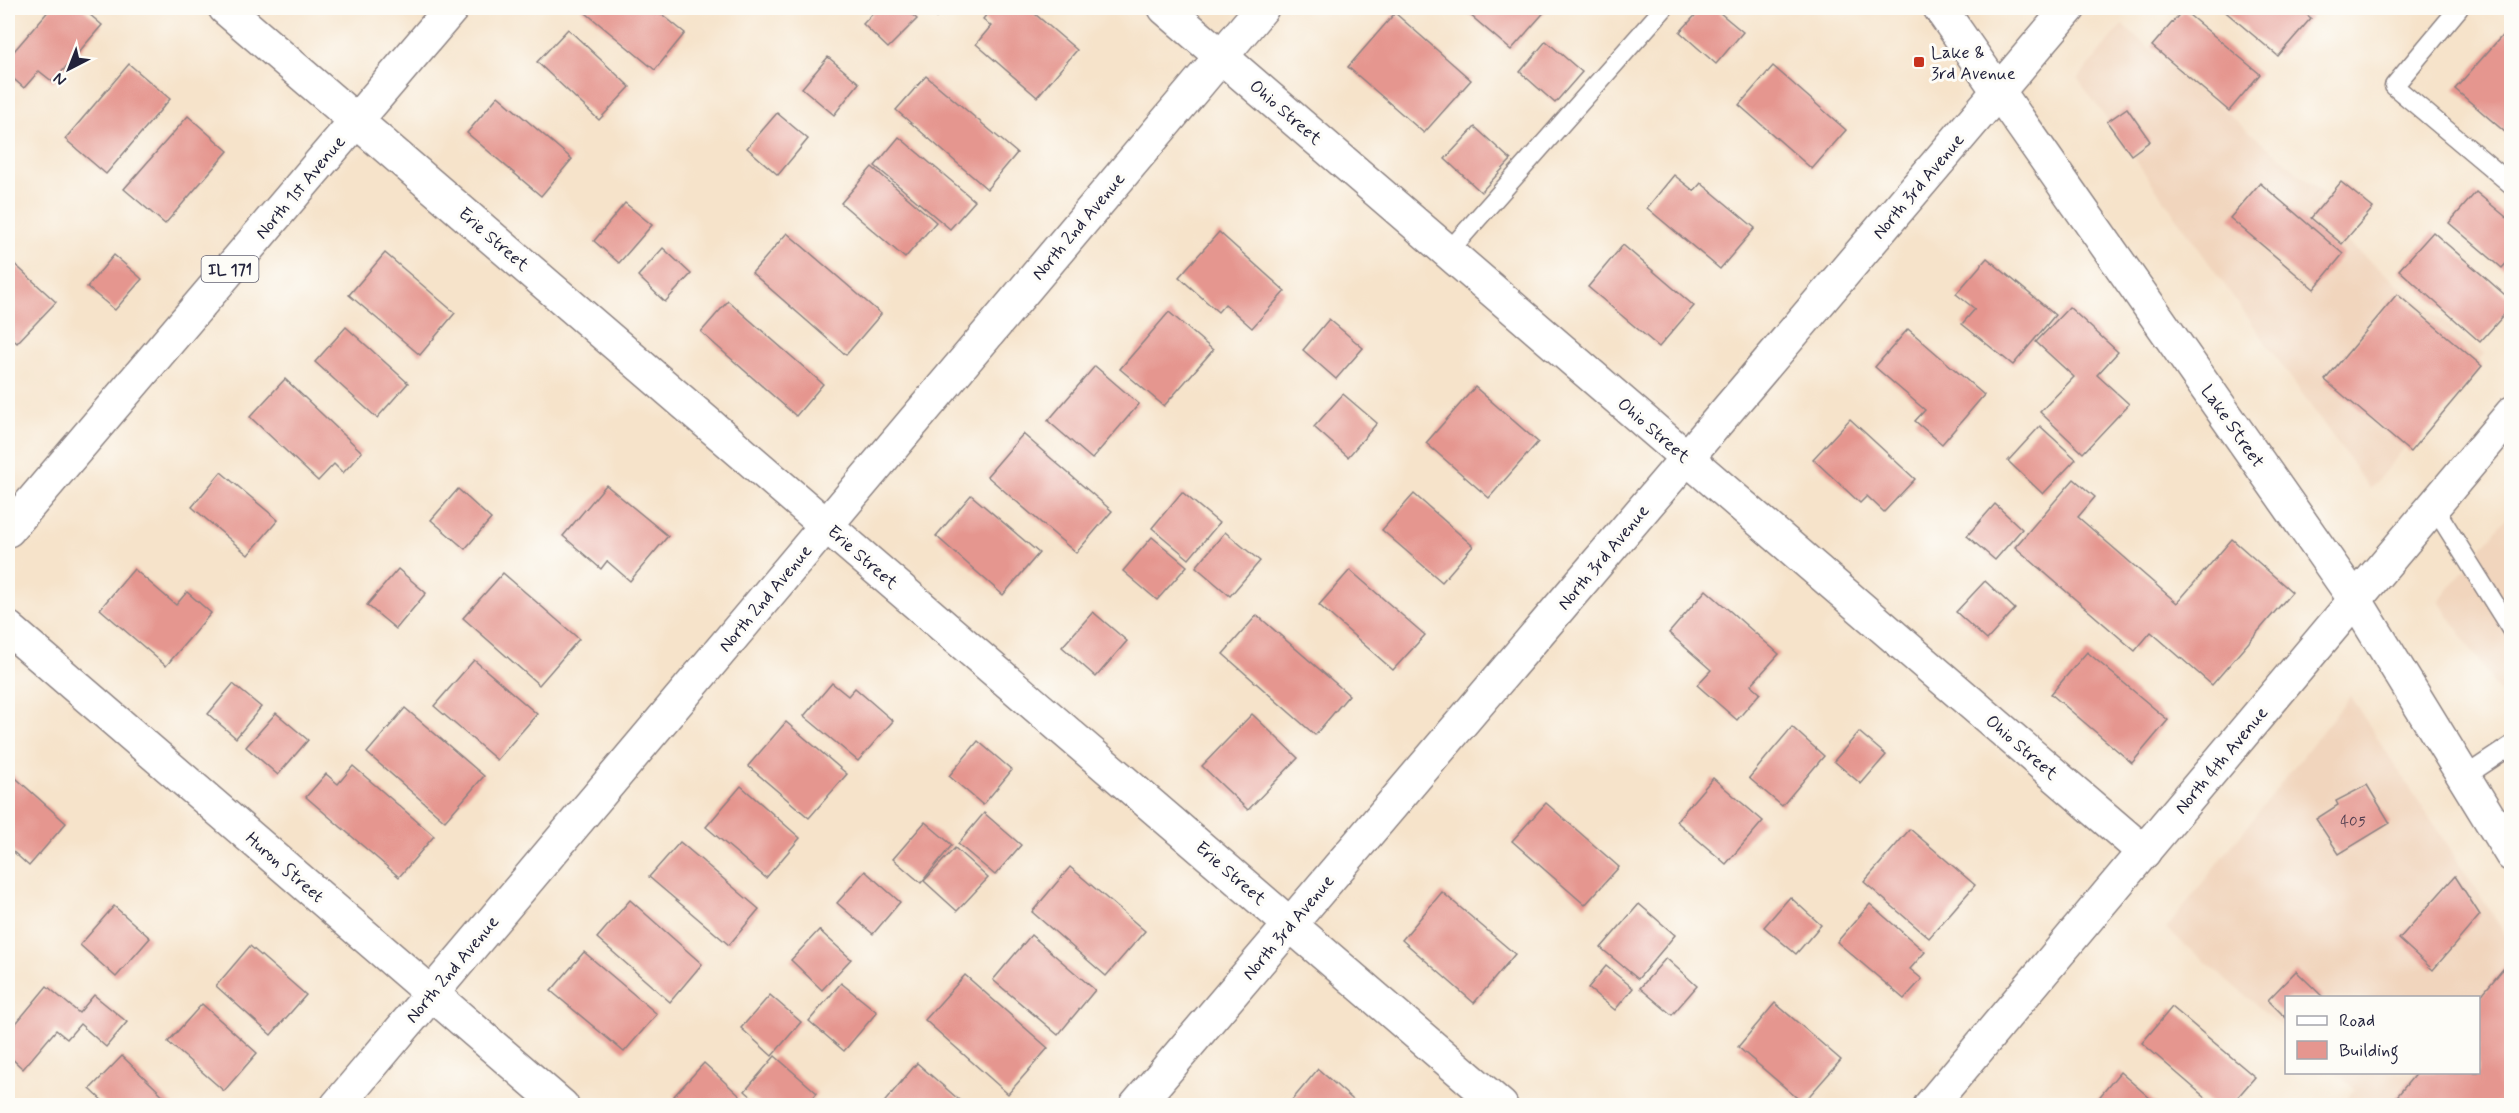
<svg xmlns="http://www.w3.org/2000/svg" width="2519" height="1113" viewBox="0 0 2519 1113" font-family="Mynerve,sans-serif">
  <rect width="100%" height="100%" fill="#fdfcf7"/>
  <filter id="ink" filterUnits="userSpaceOnUse"><feTurbulence type="fractalNoise" baseFrequency=".0167" numOctaves="2"/><feDisplacementMap in="SourceGraphic" scale="12" xChannelSelector="R" yChannelSelector="G"/><feConvolveMatrix kernelMatrix="1 2 1 2 8 2 1 2 1" color-interpolation-filters="sRGB"/></filter>
  <filter id="wash" filterUnits="userSpaceOnUse"><feTurbulence type="fractalNoise" baseFrequency=".008" numOctaves="4" result="noise"/><feDisplacementMap in="SourceGraphic" scale="24" xChannelSelector="R" yChannelSelector="G"/><feGaussianBlur stdDeviation="1.35" result="paint"/><feColorMatrix in="noise" values="0 0 0 0 0 0 0 0 0 0 0 0 0 0 0 0 0 1.4 0 .05"/><feComposite in="paint" operator="in"/></filter>
  <g filter="url(#wash)">
    <rect width="100%" height="100%" fill="#f6e3ca"/>
    <g fill="#f1d5bd">
      <path d="M2122,25l202,169 -12,20 172,140 -114,135 -292,-410z"/>
      <path d="M2511,512v198l-72,-109z"/>
      <path d="M2350,696l161,247v162h-169l13,-16 -19,-16 142,-1v-74h-192v32l-120,-101z"/>
    </g>
    <g id="blocks">
      <g fill="#e5968f">
        <path d="M51,8h31l20,17 -49,57 -14,-11 -15,17 -16,-14v-16z"/>
        <path d="M583,8h71l31,25 -30,37 -74,-61z"/>
        <path d="M878,8h27l12,11 -29,29 -25,-24z"/>
        <path d="M923,8h22l-9,10z"/>
        <path d="M992,8h36l49,42 -40,47 -61,-53 15,-18 -8,-7z"/>
        <path d="M1462,8h86l-37,42z"/>
        <path d="M1702,8h12l29,24 -27,32 -36,-32z"/>
        <path d="M2221,8h77l13,10 -33,38z"/>
        <path d="M2183,10l77,64 -31,37 -77,-65z"/>
        <path d="M1395,13l76,67 -47,53 -76,-66z"/>
        <path d="M568,29l62,58 -31,33 -62,-58z"/>
        <path d="M2508,29l4,3v106l-57,-49z"/>
        <path d="M1546,41l36,31 -27,31 -35,-31z"/>
        <path d="M828,57l31,26 -25,32 -32,-27z"/>
        <path d="M129,64l41,35 -64,75 -41,-35z"/>
        <path d="M1773,66l73,64 -34,39 -73,-64z"/>
        <path d="M926,76l91,77 -30,36 -91,-79z"/>
        <path d="M498,96l74,63 -31,37 -74,-63z"/>
        <path d="M2127,108l23,33 -19,14 -24,-33z"/>
        <path d="M777,113l31,26 -30,36 -31,-27z"/>
        <path d="M188,116l40,35 -63,73 -41,-35z"/>
        <path d="M1475,127l36,33 -30,32 -36,-33z"/>
        <path d="M899,137l76,64 -25,28 -75,-63z"/>
        <path d="M872,167l64,55 -31,36 -64,-55z"/>
        <path d="M1674,175l20,16 7,-8 54,45 -35,41 -73,-61z"/>
        <path d="M2341,182l32,26 -31,36 -31,-26z"/>
        <path d="M2260,183l83,71 -29,35 -84,-71z"/>
        <path d="M2476,192l36,30v35l-10,11 -53,-45z"/>
        <path d="M625,203l27,22 -33,38 -25,-22z"/>
        <path d="M1219,232l66,59 -33,37 -27,-24 -7,8 -39,-35z"/>
        <path d="M2433,232l79,69v5l-32,36 -81,-72z"/>
        <path d="M787,233l94,81 -35,41 -94,-82z"/>
        <path d="M1623,245l71,61 -35,41 -71,-60z"/>
        <path d="M663,248l28,26 -26,28 -27,-26z"/>
        <path d="M385,253l70,60 -35,42 -71,-60z"/>
        <path d="M114,255l28,24 -27,31 -28,-23z"/>
        <path d="M8,258l48,44 -39,41 -9,-8z"/>
        <path d="M1987,258l68,57 -42,50 -51,-41 13,-15 -19,-15z"/>
        <path d="M2397,294l85,72 -72,86 -85,-72z"/>
        <path d="M728,301l95,83 -27,32 -95,-84z"/>
        <path d="M2069,307l49,45 -21,23 32,29 -46,49 -43,-41 34,-35 -38,-35z"/>
        <path d="M1169,312l44,38 -49,56 -44,-37z"/>
        <path d="M1329,319l34,29 -27,31 -33,-29z"/>
        <path d="M346,327l62,56 -31,35 -62,-56z"/>
        <path d="M1908,329l76,66 -42,49 -27,-23 10,-11 -50,-43z"/>
        <path d="M1095,366l44,38 -47,55 -44,-38z"/>
        <path d="M285,379l77,73 -19,21 -9,-9 -16,17 -68,-64z"/>
        <path d="M1475,387l63,55 -49,56 -63,-55z"/>
        <path d="M1343,394l34,29 -29,34 -34,-30z"/>
        <path d="M1850,419l65,60 -31,33 -17,-16 -7,7 -47,-44z"/>
        <path d="M2040,426l36,33 -33,35 -35,-33z"/>
        <path d="M1023,434l89,77 -36,42 -89,-77z"/>
        <path d="M221,472l57,48 -30,35 -56,-48z"/>
        <path d="M2074,479l21,18 -17,20 99,86 55,-64 60,53 -80,93 -61,-53 -16,19 -120,-104z"/>
        <path d="M606,485l62,51 -38,45 -23,-20 -6,8 -38,-33z"/>
        <path d="M458,489l33,30 -26,30 -34,-29z"/>
        <path d="M1182,492l37,31 -30,36 -37,-31z"/>
        <path d="M1414,494l59,52 -31,36 -60,-52z"/>
        <path d="M971,495l68,58 -36,42 -67,-59z"/>
        <path d="M1995,504l27,25 -27,31 -28,-24z"/>
        <path d="M1225,532l35,29 -30,35 -34,-29z"/>
        <path d="M1152,537l35,29 -30,34 -34,-29z"/>
        <path d="M134,569l42,36 11,-13 24,21 -45,53 -66,-57z"/>
        <path d="M398,569l28,24 -30,36 -29,-24z"/>
        <path d="M1350,570l75,65 -32,35 -74,-65z"/>
        <path d="M503,573l76,66 -40,46 -76,-67z"/>
        <path d="M1985,581l30,28 -28,31 -31,-28z"/>
        <path d="M1706,590l73,64 -28,31 9,8 -23,27 -40,-35 14,-15 -42,-37z"/>
        <path d="M1093,612l34,29 -31,36 -34,-30z"/>
        <path d="M1257,615l92,80 -34,40 -92,-81z"/>
        <path d="M2087,652l81,68 -36,43 -81,-69z"/>
        <path d="M474,660l63,54 -40,46 -63,-54z"/>
        <path d="M832,683l16,13 7,-8 38,33 -35,40 -54,-45z"/>
        <path d="M233,684l28,23 -25,31 -28,-24z"/>
        <path d="M405,708l79,68 -39,45 -78,-68z"/>
        <path d="M276,713l32,27 -30,35 -32,-28z"/>
        <path d="M1252,714l46,44 -50,52 -46,-44z"/>
        <path d="M786,722l61,52 -38,44 -61,-52z"/>
        <path d="M1792,727l32,29 -42,50 -33,-28z"/>
        <path d="M1859,732l27,23 -25,29 -27,-23z"/>
        <path d="M978,741l34,29 -29,35 -34,-29z"/>
        <path d="M353,766l81,70 -35,41 -93,-80 20,-23 12,10z"/>
        <path d="M8,771l58,52 -37,43 -21,-19z"/>
        <path d="M1713,778l50,43 -37,43 -50,-43z"/>
        <path d="M2367,785l23,38 -51,31 -23,-35 22,-14 -2,-4z"/>
        <path d="M741,786l59,52 -34,40 -60,-51z"/>
        <path d="M1546,803l73,64 -34,38 -73,-64z"/>
        <path d="M984,813l37,32 -26,30 -37,-31z"/>
        <path d="M925,822l27,23 -31,38 -28,-24z"/>
        <path d="M1910,829l65,56 -46,53 -65,-56z"/>
        <path d="M680,842l79,67 -30,36 -80,-68z"/>
        <path d="M955,848l33,30 -31,33 -33,-30z"/>
        <path d="M1070,867l75,64 -39,45 -74,-64z"/>
        <path d="M865,871l35,31 -27,32 -36,-31z"/>
        <path d="M2455,876l25,39 -47,55 -34,-31z"/>
        <path d="M1442,892l73,62 -41,49 -72,-63z"/>
        <path d="M1790,897l31,28 -25,29 -32,-27z"/>
        <path d="M630,900l72,64 -32,38 -73,-64z"/>
        <path d="M1639,904l36,31 -37,44 -37,-31z"/>
        <path d="M1870,904l55,48 -15,17 12,10 -18,20 -67,-57z"/>
        <path d="M114,906l36,32 -34,39 -36,-32z"/>
        <path d="M819,930l32,29 -29,31 -31,-30z"/>
        <path d="M1031,935l64,55 -37,45 -65,-55z"/>
        <path d="M250,946l56,49 -35,40 -55,-49z"/>
        <path d="M584,952l73,62 -33,38 -73,-61z"/>
        <path d="M1666,958l31,28 -25,29 -32,-27z"/>
        <path d="M2509,962l3,4v140h-123l28,-34h61v-73z"/>
        <path d="M1606,966l27,22 -18,22 -27,-22z"/>
        <path d="M2296,971l28,27h-38v20l-18,-18z"/>
        <path d="M965,975l83,73 -40,46 -83,-74z"/>
        <path d="M841,983l36,29 -33,39 -35,-30z"/>
        <path d="M47,986l32,27 15,-18 33,27 -21,25 -26,-23 -13,15 -11,-9 -33,39 -15,-14v-22z"/>
        <path d="M770,995l31,27 -29,34 -31,-28z"/>
        <path d="M1775,1003l66,57 -38,43 -65,-56z"/>
        <path d="M202,1004l55,49 -33,38 -56,-49z"/>
        <path d="M2172,1007l83,70 -25,29h-15l-73,-63z"/>
        <path d="M122,1056l52,50h-66l-18,-17z"/>
        <path d="M775,1056l42,37 -11,13h-44l-17,-15z"/>
        <path d="M704,1063l36,33 -9,10h-47l-10,-10z"/>
        <path d="M917,1063l49,43h-85z"/>
        <path d="M1318,1069l42,37h-73z"/>
        <path d="M2120,1072l39,34h-67z"/>
      </g>
    </g>
  </g>
  <g filter="url(#ink)">
    <use href="#blocks" fill-opacity="0" stroke="#8c8282" stroke-width="1.5"/>
    <g fill="none" stroke-linecap="round" stroke-linejoin="round">
      <g stroke="#8c8282" stroke-width="21">
        <g id="lane">
          <path d="M2459,8l-65,78 118,99"/>
          <path d="M1448,252l216,-244"/>
          <path d="M2434,507l78,124"/>
          <path d="M2464,777l48,-32"/>
        </g>
      </g>
      <g stroke="#8c8282" stroke-width="36">
        <g id="street">
          <path d="M225,8l1276,1098"/>
          <path d="M1165,8l979,844"/>
          <path d="M8,628l554,478"/>
          <path d="M337,1106l925,-1098"/>
          <path d="M1136,1106l933,-1098"/>
          <path d="M1930,1106l582,-693"/>
        </g>
      </g>
      <g stroke="#8c8282" stroke-width="36">
        <path id="secondary" d="M1940,8l416,593 156,254"/>
      </g>
      <g stroke="#8c8282" stroke-width="36">
        <path id="primary" d="M8,530l444,-522"/>
      </g>
      <use href="#lane" stroke="#fff" stroke-width="18"/>
      <use href="#street" stroke="#fff" stroke-width="33"/>
      <use href="#secondary" stroke="#fff" stroke-width="33"/>
      <use href="#primary" stroke="#fff" stroke-width="33"/>
    </g>
  </g>
  <rect fill="#c8321e" stroke="#fdfcf7" stroke-width="2" x="1913" y="56" width="12" height="12" rx="3"/>
  <g text-anchor="middle" stroke-width="6" stroke-linejoin="round" paint-order="stroke">
    <g font-size="15" fill="#533f50">
      <text x="2353" y="826">405</text>
    </g>
    <rect fill="#fdfcf7" stroke="#646373" stroke-width="1.5" x="201.5" y="256" width="57" height="26" rx="4.5"/>
    <g font-size="16" font-weight="bold" fill="#22223b">
      <text x="230" y="275">IL 171</text>
    </g>
    <g font-size="18" fill="#22223b" stroke="#fdfcf7" text-anchor="start">
      <text x="1931" y="58">Lake &amp;<tspan x="1931" dy="21">3rd Avenue</tspan></text>
    </g>
    <g font-size="18" fill="#22223b" stroke="#fdfcf7">
      <text transform="translate(1286 112) rotate(41)" y="6">Ohio Street</text>
      <text transform="translate(1918 186) rotate(-50)" y="6">North 3rd Avenue</text>
      <text transform="translate(300 187) rotate(-50)" y="6">North 1st Avenue</text>
      <text transform="translate(1078 226) rotate(-50)" y="6">North 2nd Avenue</text>
      <text transform="translate(494 239) rotate(41)" y="6">Erie Street</text>
      <text transform="translate(2233 426) rotate(55)" y="6">Lake Street</text>
      <text transform="translate(1654 430) rotate(41)" y="6">Ohio Street</text>
      <text transform="translate(863 557) rotate(41)" y="6">Erie Street</text>
      <text transform="translate(1603 557) rotate(-50)" y="6">North 3rd Avenue</text>
      <text transform="translate(765 598) rotate(-50)" y="6">North 2nd Avenue</text>
      <text transform="translate(2022 747) rotate(41)" y="6">Ohio Street</text>
      <text transform="translate(2221 760) rotate(-50)" y="6">North 4th Avenue</text>
      <text transform="translate(285 867) rotate(41)" y="6">Huron Street</text>
      <text transform="translate(1231 873) rotate(41)" y="6">Erie Street</text>
      <text transform="translate(1288 927) rotate(-50)" y="6">North 3rd Avenue</text>
      <text transform="translate(452 969) rotate(-50)" y="6">North 2nd Avenue</text>
    </g>
  </g>
  <rect width="2519" height="1113" fill="none" stroke="#fdfcf7" stroke-width="30"/>
  <rect x="2285" y="996" width="195" height="78" fill="#fdfcf7" stroke="#a5a5ac" stroke-width="1.5"/>
  <rect x="2297" y="1016" width="30" height="9" fill="#ffffff" stroke="#a5a5ac" stroke-width="1.5"/>
  <text x="2339" y="1026" font-size="18" fill="#22223b">Road</text>
  <rect x="2297" y="1041" width="30" height="18" fill="#e5968f" stroke="#a5a5ac" stroke-width="1.5"/>
  <text x="2339" y="1056" font-size="18" fill="#22223b">Building</text>
  <g transform="translate(69 69) rotate(222)" stroke="#fdfcf7" stroke-width="4.5" paint-order="stroke">
  <path d="M0-4.5L10 22L0 15L-10 22Z" fill="#22223b"/>
  <text y="-9" font-size="16" font-weight="bold" text-anchor="middle" fill="#22223b">N</text>
  </g>
</svg>
